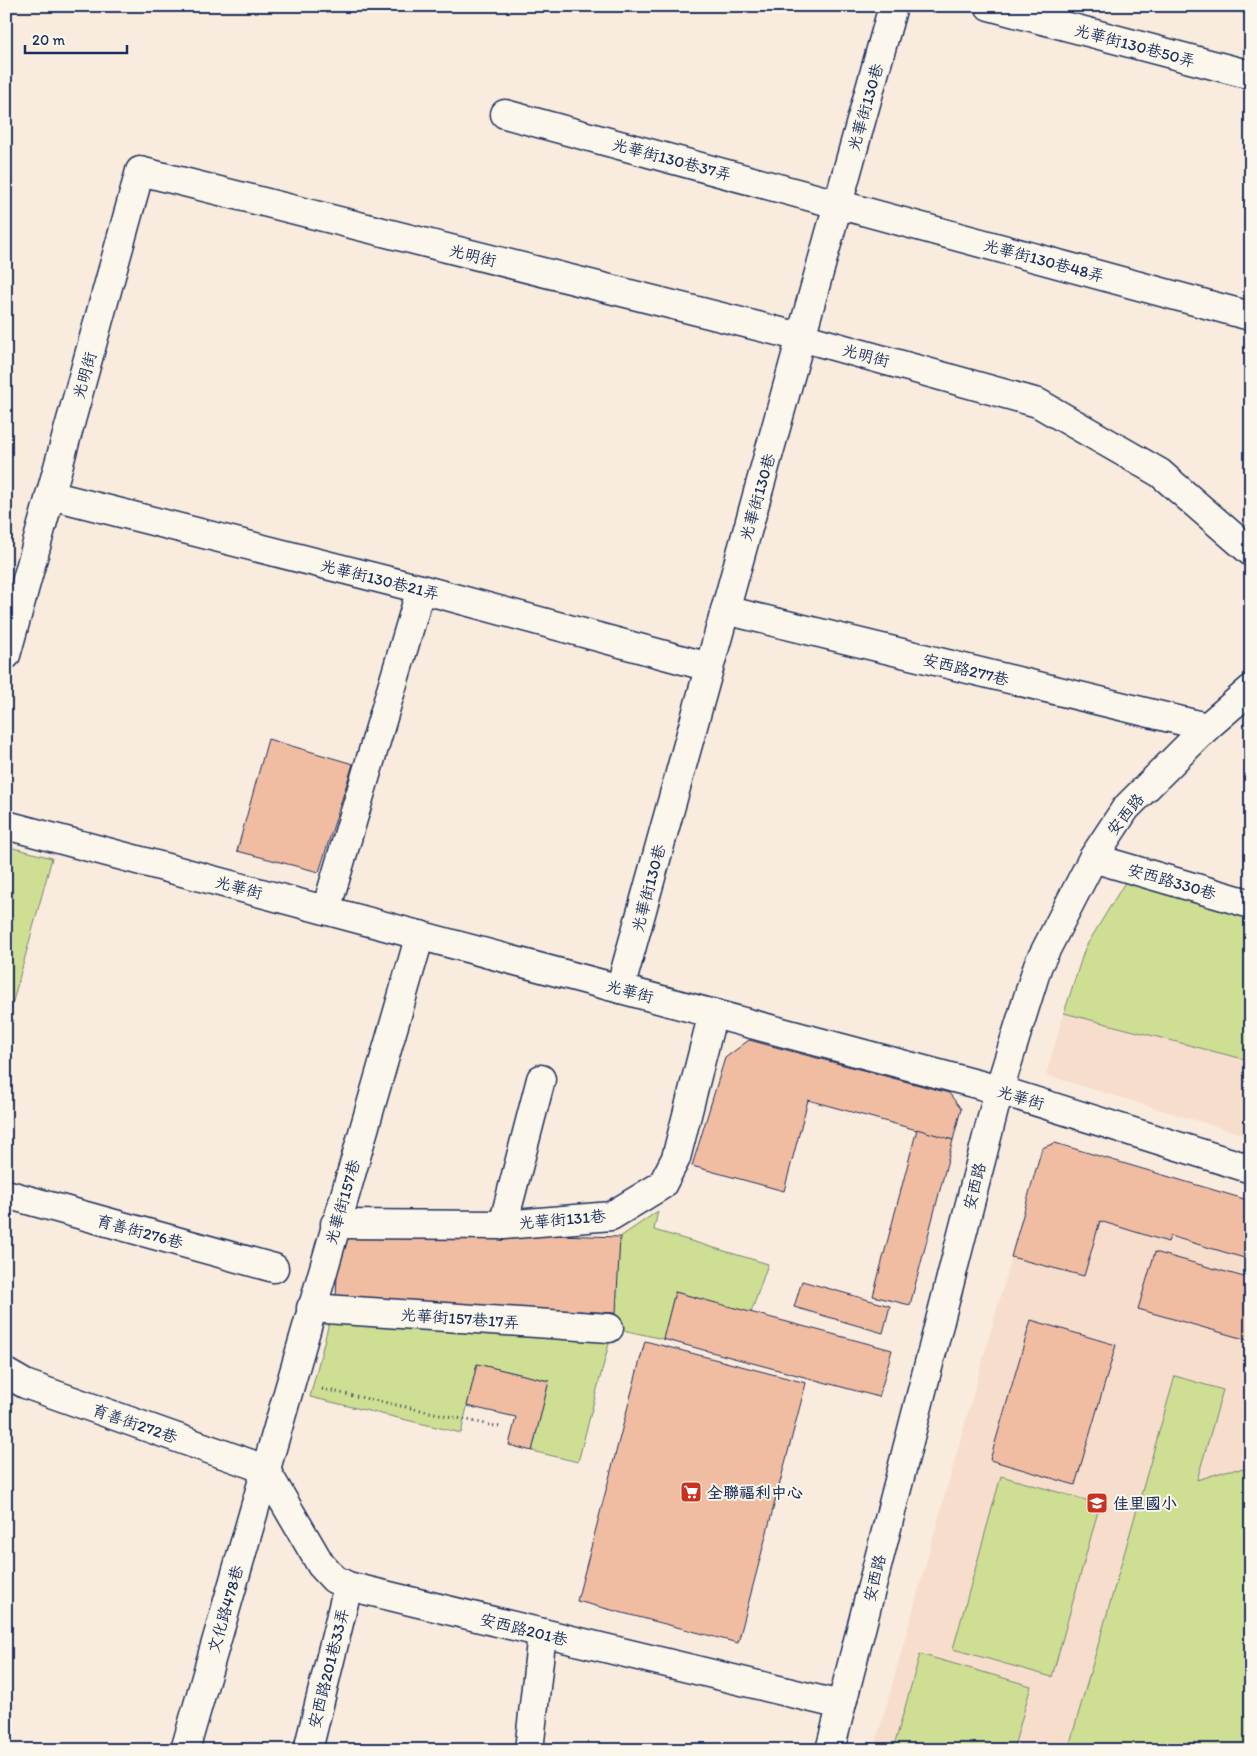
<svg xmlns="http://www.w3.org/2000/svg" width="1257" height="1756" viewBox="0 0 1257 1756" font-family="Itim,'LXGW WenKai TC',sans-serif">
  <rect width="100%" height="100%" fill="#f9ebdd"/>
  <filter id="ink" filterUnits="userSpaceOnUse"><feTurbulence type="fractalNoise" baseFrequency=".02" numOctaves="2"/><feDisplacementMap in="SourceGraphic" scale="10" xChannelSelector="R" yChannelSelector="G"/><feConvolveMatrix kernelMatrix="1 2 1 2 8 2 1 2 1" color-interpolation-filters="sRGB"/></filter>
  <g filter="url(#ink)">
    <g fill="#f7ddcb">
      <path d="M1064,1013l187,48v76l-205,-62z"/>
      <path d="M1055,1143l196,58v549h-377l168,-602z"/>
    </g>
    <g fill="#cede92" stroke="#748678">
      <path d="M6,846l46,12 -46,169z"/>
      <path d="M1127,879l124,36v146l-187,-48 21,-65z"/>
      <path d="M658,1211l-4,19 114,34 -17,49 -76,-21 -12,47 -49,-11 6,-91z"/>
      <path d="M330,1319l280,21 -32,122 -46,-11 17,-70 -72,-17 -16,69 -151,-36z"/>
      <path d="M1175,1376l48,14 -26,90 32,-10 22,-1v281h-183z"/>
      <path d="M1001,1476l99,28 -48,173 -99,-28z"/>
      <path d="M920,1654l111,32 -18,64h-120z"/>
    </g>
    <g fill="none" stroke-linecap="round" stroke-linejoin="round">
      <path stroke="#5e91b3" stroke-width="10" d="M1237,6l14,6"/>
    </g>
    <g fill="#f1bda2" stroke="#1b2f5e">
      <path d="M268,739l85,25 -34,108 -82,-21z"/>
      <path d="M749,1040l200,53 12,16 -8,31 -145,-40 -24,91 -92,-25 33,-108z"/>
      <path d="M917,1129l36,11 -43,165 -37,-9z"/>
      <path d="M1055,1143l196,58v59l-81,-24 -2,6 -68,-21 -16,55 -73,-19 31,-109z"/>
      <path d="M339,1228l281,9 -4,76 -280,-14z"/>
      <path d="M1155,1252l96,27v62l-113,-32z"/>
      <path d="M802,1281l88,25 -7,27 -89,-26z"/>
      <path d="M675,1292l217,58 -13,47 -216,-58z"/>
      <path d="M1031,1320l85,25 -41,140 -85,-25z"/>
      <path d="M645,1341l161,42 -68,260 -161,-42z"/>
      <path d="M477,1364l72,17 -17,70 -23,-6 7,-28 -49,-11z"/>
    </g>
    <g fill="none" stroke-linecap="round" stroke-linejoin="round">
      <g stroke="#1b2f5e" stroke-width="31">
        <g id="minor">
          <path d="M989,6l262,69"/>
          <path d="M505,114l745,202"/>
          <path d="M50,495l371,94 288,78"/>
          <path d="M725,610l482,117"/>
          <path d="M6,655l134,-484 661,166 237,66 122,70 91,79"/>
          <path d="M6,825l993,265 252,79"/>
          <path d="M1093,858l158,46"/>
          <path d="M326,910l95,-321"/>
          <path d="M620,989l273,-983"/>
          <path d="M6,1194l268,74"/>
          <path d="M335,1224l168,1 108,-9 51,-31 14,-27 37,-145"/>
          <path d="M503,1225l38,-146"/>
          <path d="M311,1308l298,20"/>
          <path d="M6,1373l19,11 240,85"/>
          <path d="M265,1469l56,96 13,14 14,7 493,119"/>
          <path d="M185,1750l235,-815"/>
          <path d="M308,1750l40,-164"/>
          <path d="M529,1750l13,-117"/>
          <path d="M830,1750l169,-660 39,-125 55,-107 33,-50 81,-81 44,-38"/>
        </g>
      </g>
      <path stroke="#1b2f5e" stroke-width="3" stroke-dasharray="1 4" stroke-linecap="butt" d="M322,1389l178,38"/>
      <use href="#minor" stroke="#fbf7ec" stroke-width="28"/>
    </g>
  </g>
  <defs>
    <g id="supermarket-square" transform="scale(1.125)"><rect x="-9" y="-9" width="18" height="18" rx="4" fill="#c8321e" stroke="#fbf7ec"/><path d="M-6-5.5h2.5l.6 2H6L4.5 2H-2.5L-4.4-4H-6ZM-1.5 3.2a1.3 1.3 0 1 0 .1 0ZM3 3.2a1.3 1.3 0 1 0 .1 0Z" fill="#fff"/></g>
    <g id="school-square" transform="scale(1.125)"><rect x="-9" y="-9" width="18" height="18" rx="4" fill="#c8321e" stroke="#fbf7ec"/><path d="M0-5L7-2L0 1L-7-2ZM-4 1L0 2.5L4 1V4Q0 6-4 4Z" fill="#fff"/></g>
  </defs>
  <g fill-rule="evenodd">
    <use href="#supermarket-square" x="691" y="1492"/>
    <use href="#school-square" x="1097" y="1503"/>
  </g>
  <g text-anchor="middle" stroke-width="4" stroke-linejoin="round" paint-order="stroke">
    <g font-size="16" fill="#1b2f5e" stroke="#fbf7ec">
      <text transform="translate(1135 45) rotate(15)" y="6">光華街130巷50弄</text>
      <text transform="translate(865 107) rotate(-74)" y="6">光華街130巷</text>
      <text transform="translate(672 159) rotate(15)" y="6">光華街130巷37弄</text>
      <text transform="translate(473 255) rotate(14)" y="6">光明街</text>
      <text transform="translate(1044 260) rotate(15)" y="6">光華街130巷48弄</text>
      <text transform="translate(866 355) rotate(15)" y="6">光明街</text>
      <text transform="translate(84 375) rotate(-74)" y="6">光明街</text>
      <text transform="translate(757 497) rotate(-74)" y="6">光華街130巷</text>
      <text transform="translate(380 579) rotate(14)" y="6">光華街130巷21弄</text>
      <text transform="translate(966 669) rotate(14)" y="6">安西路277巷</text>
      <text transform="translate(1125 814) rotate(-51)" y="6">安西路</text>
      <text transform="translate(1172 881) rotate(16)" y="6">安西路330巷</text>
      <text transform="translate(239 887) rotate(15)" y="6">光華街</text>
      <text transform="translate(648 888) rotate(-75)" y="6">光華街130巷</text>
      <text transform="translate(630 991) rotate(15)" y="6">光華街</text>
      <text transform="translate(1021 1097) rotate(17)" y="6">光華街</text>
      <text transform="translate(974 1186) rotate(-76)" y="6">安西路</text>
      <text transform="translate(342 1202) rotate(-74)" y="6">光華街157巷</text>
      <text transform="translate(562 1219) rotate(-5)" y="6">光華街131巷</text>
      <text transform="translate(140 1231) rotate(15)" y="6">育善街276巷</text>
      <text transform="translate(460 1318) rotate(4)" y="6">光華街157巷17弄</text>
      <text transform="translate(135 1423) rotate(19)" y="6">育善街272巷</text>
      <text transform="translate(874 1578) rotate(-76)" y="6">安西路</text>
      <text transform="translate(225 1609) rotate(-74)" y="6">文化路478巷</text>
      <text transform="translate(524 1629) rotate(14)" y="6">安西路201巷</text>
      <text transform="translate(328 1668) rotate(-76)" y="6">安西路201巷33弄</text>
    </g>
    <g font-size="16" font-weight="bold" fill="#1b2f5e" stroke="#fbf7ec" text-anchor="start">
      <text x="707" y="1498">全聯福利中心</text>
      <text x="1113" y="1509">佳里國小</text>
    </g>
  </g>
  <rect width="1257" height="1756" fill="none" stroke="#fbf7ec" stroke-width="25"/>
  <rect x="12" y="12" width="1232" height="1731" fill="none" stroke="#1b2f5e" stroke-width="2" filter="url(#ink)"/>
  <path d="M25 45v8h102v-8" fill="none" stroke="#1b2f5e" stroke-width="2.5"/>
  <text x="32" y="45" font-size="15" fill="#1b2f5e" stroke="#fbf7ec" stroke-width="4" paint-order="stroke">20 m</text>
</svg>
